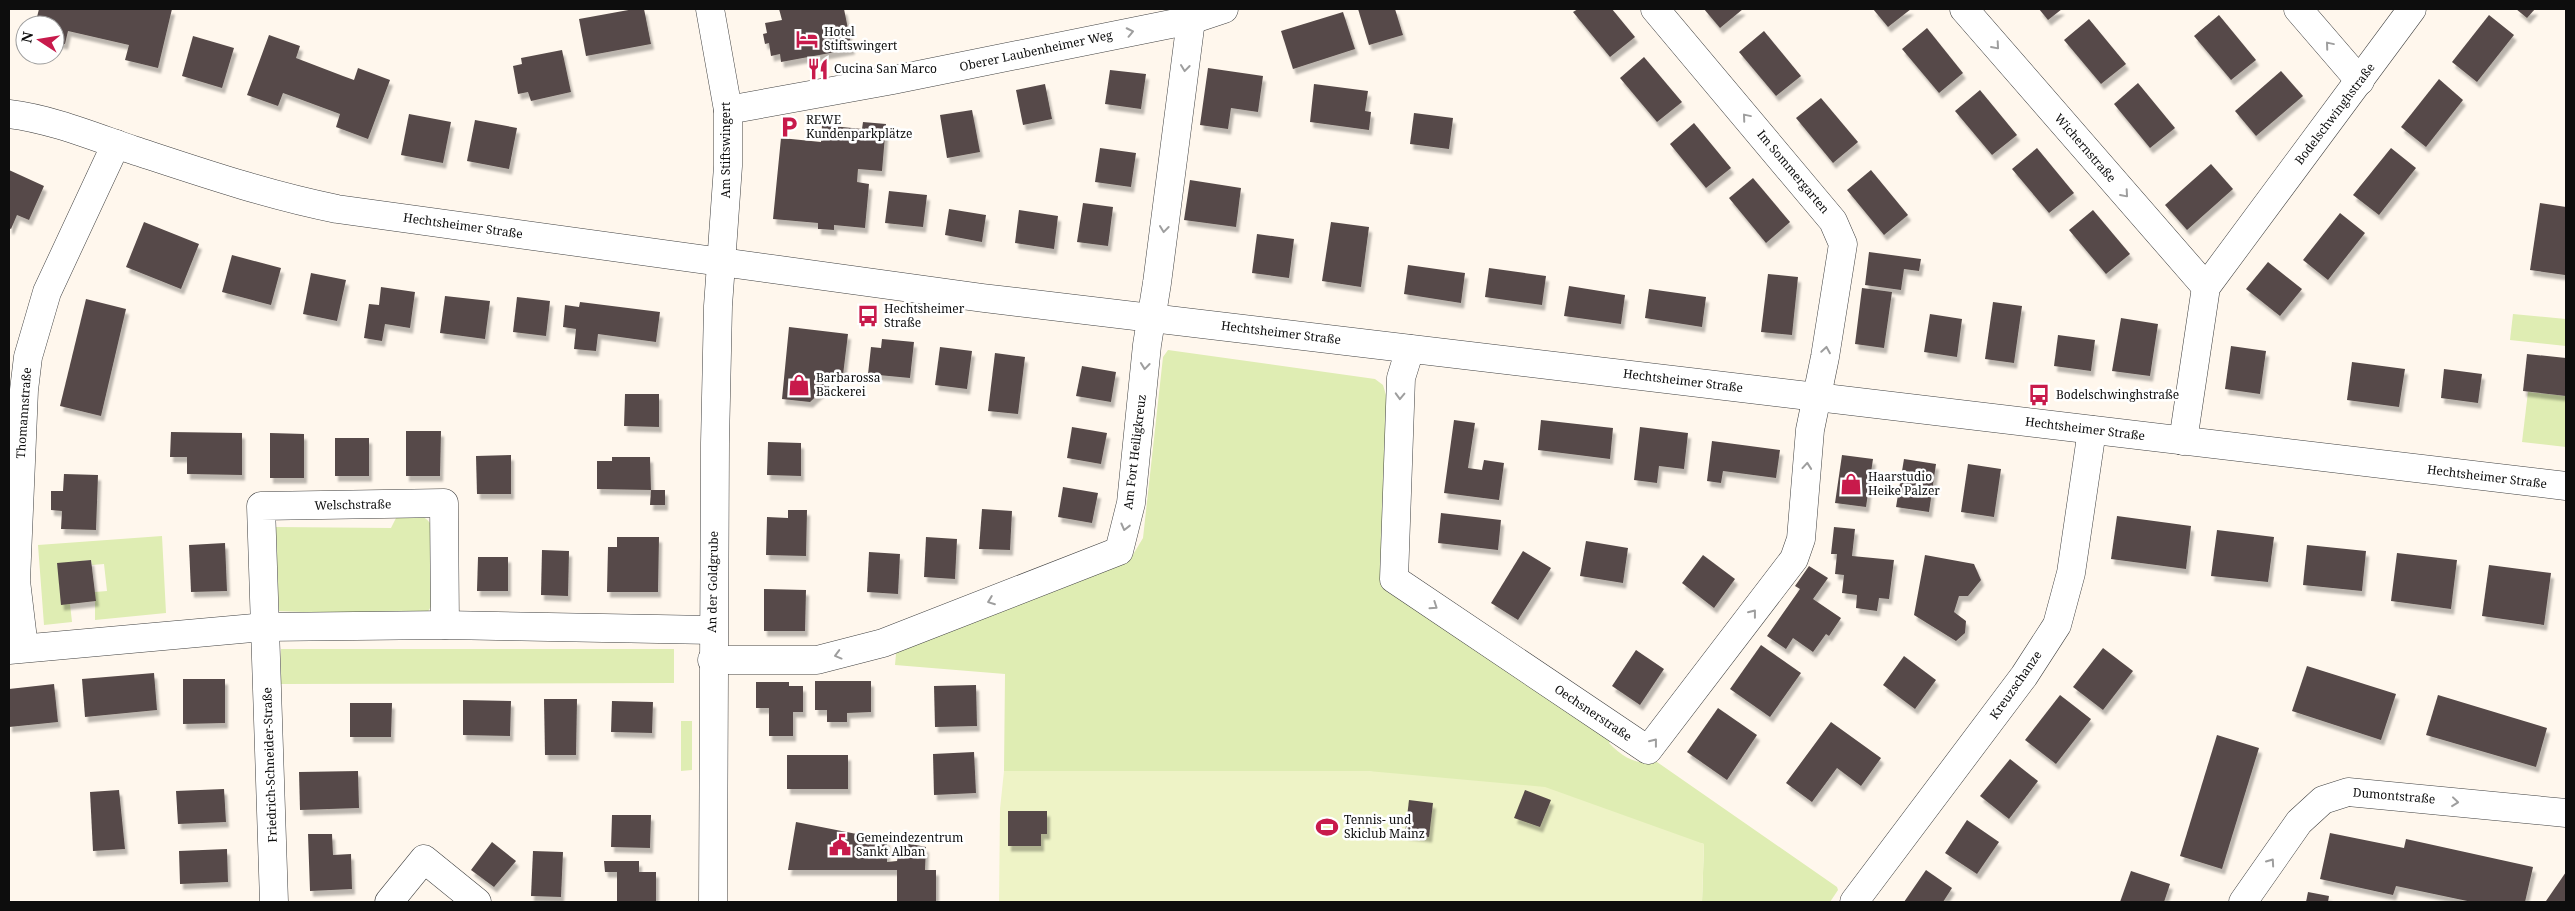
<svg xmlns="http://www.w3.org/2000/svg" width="2575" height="911" viewBox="0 0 2575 911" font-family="'Noto Serif',serif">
  <defs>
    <filter id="shadow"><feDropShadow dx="3" dy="5.5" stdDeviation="1" flood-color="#0004"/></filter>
  </defs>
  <rect width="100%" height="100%" fill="#fff7ed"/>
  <g fill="#dfedb3">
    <path d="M2513,314l53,5v27l-56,-6z"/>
    <path d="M1168,350l207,29 8,6 3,10 6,192 220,152 -3,4c13,14 29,23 48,19l180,125 1,3 -8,12h-128l2,-58 -336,-73h-364l1,-97 -110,-9 2,-22 234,-85 12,-20 20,-181z"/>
    <path d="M2528,392l38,4v51l-44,-5z"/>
    <path d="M399,512c11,1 24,1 31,11 7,10 9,57 7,69 -1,8 -8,17 -12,25l-146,-6 -3,-84 115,1z"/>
    <path d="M162,536l4,77 -71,7v-28l12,-1 -3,-27 -12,1 -1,-5 -34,4 13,40 2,18 -28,3 -6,-80z"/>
    <path d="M281,649h393v34l-394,1z"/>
    <path d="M681,721h11v49l-11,1z"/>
  </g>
  <path fill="#eef3c6" d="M1004,771h364l177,16 159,57 -2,58h-703l1,-93z"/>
  <g fill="#564a48" filter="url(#shadow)">
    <path d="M39,9h133l-14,59 -33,-8 4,-15 -61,-14 -3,13 -10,-2v-17h-20z"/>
    <path d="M634,9h10l7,35 -65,12 -7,-37z"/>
    <path d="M779,9h65l8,40 -71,13 -1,-8 -9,2 -2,-13 -4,1 -2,-10 4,-1 -2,-10 17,-3z"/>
    <path d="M1358,9h37l8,26 -34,10z"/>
    <path d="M1578,9h34l23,28 -25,20 -37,-45z"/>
    <path d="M1704,9h39l-23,19z"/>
    <path d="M1873,9h38l-23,18z"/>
    <path d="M2039,9h23l-14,11z"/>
    <path d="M2516,9h19l-8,9z"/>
    <path d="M1343,12l12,37 -62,20 -12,-38z"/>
    <path d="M2219,15l37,45 -25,20 -37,-44z"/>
    <path d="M2489,15l25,20 -37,47 -25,-20z"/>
    <path d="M2089,19l37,45 -25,20 -37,-44z"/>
    <path d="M1927,28l36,45 -24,20 -37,-44z"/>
    <path d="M1764,31l37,45 -25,20 -37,-44z"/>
    <path d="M269,35l31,11 -4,12 47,18 11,4 4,-12 32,12 -22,59 -32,-12 4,-13 -46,-17 -11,-4 -5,13 -31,-11z"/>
    <path d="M193,36l41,12 -12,40 -40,-12z"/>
    <path d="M562,50l9,42 -40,9 -3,-9 -10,2 -5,-28 9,-2 -1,-6z"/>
    <path d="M1644,57l38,45 -25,20 -37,-44z"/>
    <path d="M1208,68l55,8 -5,36 -27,-4 -3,21 -28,-4z"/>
    <path d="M1110,70l36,4 -5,35 -36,-5z"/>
    <path d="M2281,71l22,25 -47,40 -21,-25z"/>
    <path d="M2439,79l24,21 -37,47 -25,-20z"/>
    <path d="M2138,83l37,45 -25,20 -36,-44z"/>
    <path d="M1045,84l7,35 -29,6 -7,-35z"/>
    <path d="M1314,84l54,7 -3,20 6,1 -2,18 -59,-8z"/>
    <path d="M1980,90l37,45 -25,20 -37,-44z"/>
    <path d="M1821,98l37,44 -25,21 -37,-45z"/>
    <path d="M972,110l8,42 -33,6 -7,-43z"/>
    <path d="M1414,113l39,5 -4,31 -39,-5z"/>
    <path d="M409,114l42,8 -8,41 -42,-8z"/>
    <path d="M475,120l42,8 -8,41 -42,-8z"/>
    <path d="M863,122l23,2 -4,47 -24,-2 -1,13 12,2 -4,44 -31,-3v5l-13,-1h-3v-6l-45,-4 8,-81 40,4 1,-17 40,4z"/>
    <path d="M1694,123l37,45 -25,20 -36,-44z"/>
    <path d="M1100,148l36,5 -5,34 -36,-5z"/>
    <path d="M2037,148l37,45 -25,20 -37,-44z"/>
    <path d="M2391,148l25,20 -37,47 -26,-20z"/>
    <path d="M2211,164l22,25 -46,41 -22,-25z"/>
    <path d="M9,170l35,16 -15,34 -12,-5 -6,14 -2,-1z"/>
    <path d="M1871,170l37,45 -24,20 -37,-45z"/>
    <path d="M1753,178l37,44 -24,21 -37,-45z"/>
    <path d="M1190,180l51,8 -5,39 -52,-7z"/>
    <path d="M889,191l38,4 -4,32 -38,-4z"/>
    <path d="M1083,203l30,4 -5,39 -31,-4z"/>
    <path d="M2540,203l26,4 -1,68 -35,-5z"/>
    <path d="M949,209l37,6 -4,27 -37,-7z"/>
    <path d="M1019,210l39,6 -4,33 -39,-6z"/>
    <path d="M2093,210l37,44 -24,20 -37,-44z"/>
    <path d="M2340,213l25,20 -37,47 -25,-20z"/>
    <path d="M144,222l55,22 -18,45 -55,-22z"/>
    <path d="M1331,222l38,5 -8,60 -39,-6z"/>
    <path d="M1257,234l37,5 -5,39 -37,-5z"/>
    <path d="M1869,252l52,7 -2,12 -15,-2 -3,21 -36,-5z"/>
    <path d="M232,255l49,13 -10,37 -49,-13z"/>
    <path d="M2268,262l34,27 -22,27 -34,-27z"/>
    <path d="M1408,265l57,8 -4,30 -57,-9z"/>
    <path d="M1489,268l57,8 -4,29 -57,-8z"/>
    <path d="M311,273l35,7 -9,41 -34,-7z"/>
    <path d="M1768,274l30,3 -6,58 -31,-3z"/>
    <path d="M1569,286l56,9 -4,29 -57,-8z"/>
    <path d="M381,287l34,5 -5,36 -25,-4 -3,17 -18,-3 5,-34 10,1z"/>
    <path d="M1862,288l30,4 -8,56 -29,-4z"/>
    <path d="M1649,289l57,8 -4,30 -57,-9z"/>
    <path d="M445,296l45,5 -5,38 -45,-6z"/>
    <path d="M517,297l33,4 -4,35 -33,-4z"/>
    <path d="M86,299l40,10 -25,107 -41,-10z"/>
    <path d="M580,302l80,10 -4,30 -58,-8 -2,17 -22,-2 2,-20 -13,-2 2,-22 14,2z"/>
    <path d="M1993,302l29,4 -8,57 -29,-4z"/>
    <path d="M1930,314l32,5 -5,38 -33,-5z"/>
    <path d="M2121,318l37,6 -8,52 -38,-5z"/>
    <path d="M789,327l59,7 -5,41 -17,-2 -1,15 -15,14 -28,-3z"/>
    <path d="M2058,335l37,5 -4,31 -37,-5z"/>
    <path d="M882,339l32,3 -4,36 -42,-4 3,-27 10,1z"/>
    <path d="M2231,346l35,5 -6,43 -35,-5z"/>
    <path d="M940,347l32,4 -5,38 -32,-4z"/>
    <path d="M995,353l30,4 -7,57 -30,-3z"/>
    <path d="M2527,354l39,4v38l-43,-5z"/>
    <path d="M2352,362l53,7 -6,38 -52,-7z"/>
    <path d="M1082,366l34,6 -5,30 -35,-6z"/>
    <path d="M2444,369l38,5 -4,29 -37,-5z"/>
    <path d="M625,394h34v33l-35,-1z"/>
    <path d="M1454,420l21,3 -7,45 14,2 2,-10 20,3 -5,37 -55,-7z"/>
    <path d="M1541,420l72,8 -3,31 -72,-9z"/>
    <path d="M1072,427l35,6 -6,31 -34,-6z"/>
    <path d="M1640,427l48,6 -4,36 -25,-3 -2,17 -23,-3z"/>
    <path d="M406,431h35l-1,45h-34z"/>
    <path d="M171,432l71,1v42l-55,-1v-17h-17z"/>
    <path d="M270,433l34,1v44h-34z"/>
    <rect x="335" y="438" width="34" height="38"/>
    <path d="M1712,441l68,9 -4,28 -53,-7 -2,12 -14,-2z"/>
    <path d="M768,442l33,1v33l-34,-1z"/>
    <path d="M511,455v39h-34l-1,-38z"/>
    <path d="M1842,455l31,4 -7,48 -31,-4z"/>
    <path d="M612,457h38l1,33 -54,-1v-28h15z"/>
    <path d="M1904,459l32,5 -7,48 -33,-5z"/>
    <path d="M1968,464l33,5 -7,48 -33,-5z"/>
    <path d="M64,474l34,1 -2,55 -35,-1 1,-18 -11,-1v-19h12z"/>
    <path d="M1063,487l35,6 -6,30 -34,-6z"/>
    <path d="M651,490h14v15h-15z"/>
    <path d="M982,509l30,2 -2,39 -31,-1z"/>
    <path d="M788,510h19l-1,46 -40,-1 1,-38 21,1z"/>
    <path d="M1441,513l60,7 -3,30 -60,-7z"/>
    <path d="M2117,516l74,10 -5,43 -75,-10z"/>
    <path d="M1834,527l21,2 -3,27 42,4 -5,39 -10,-1 -2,13 -21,-3 1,-13 -15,-2 2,-18 -9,-1 2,-20h-6z"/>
    <path d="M2217,530l57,7 -6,45 -57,-6z"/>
    <path d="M617,537h42l-1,55h-51l1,-45h9z"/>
    <path d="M926,537l31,2 -2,40 -31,-2z"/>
    <path d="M1586,541l42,7 -5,35 -43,-7z"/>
    <path d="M225,543l2,48 -36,1 -2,-47z"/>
    <path d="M2307,545l59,6 -4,40 -59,-6z"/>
    <path d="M542,550l27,1 -1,45 -27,-1z"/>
    <path d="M1523,551l28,17 -33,52 -27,-17z"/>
    <path d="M869,552l31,2 -2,40 -31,-2z"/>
    <path d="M2397,553l60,7 -6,49 -60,-8z"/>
    <path d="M1703,555l32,24 -21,29 -32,-25z"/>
    <path d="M1925,555l49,9 7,16 -13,16h-9l-5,16 12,9 -1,12 -9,8 -42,-26z"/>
    <path d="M478,557h30v34h-31z"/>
    <path d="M91,560l5,41 -35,4 -4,-42z"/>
    <path d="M2489,565l62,8 -7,52 -62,-9z"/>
    <path d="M1809,566l19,12 -15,21 28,19 -12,18 -3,-2 -13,18 -20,-14 -7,11 -19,-13 33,-47 -5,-3z"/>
    <path d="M764,589l42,1 -1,41h-41z"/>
    <path d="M1761,645l40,28 -31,44 -40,-28z"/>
    <path d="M2103,648l30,23 -30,39 -30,-23z"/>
    <path d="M1636,650l28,19 -24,36 -28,-19z"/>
    <path d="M1904,656l32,24 -21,29 -32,-24z"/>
    <path d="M2307,666l89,28 -15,46 -89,-29z"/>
    <path d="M154,673l3,37 -72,7 -3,-38z"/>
    <path d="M183,679h42v44l-42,1z"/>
    <path d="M815,681h56v31l-24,1v9h-20v-12h-12z"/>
    <path d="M756,682h33v4h14v26h-10v24h-24v-28h-13z"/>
    <path d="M54,684l4,38 -49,5v-38z"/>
    <path d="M976,685l1,41 -42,1 -1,-41z"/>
    <path d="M2060,695l31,24 -35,45 -31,-24z"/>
    <path d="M2438,695l109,33 -11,39 -110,-32z"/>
    <path d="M544,699h33l-1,56h-31z"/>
    <path d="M463,700l48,1 -1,35 -47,-1z"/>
    <path d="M612,701l41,1 -1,31 -41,-1z"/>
    <path d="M350,703h42l-1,34h-41z"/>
    <path d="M1718,708l39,27 -30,45 -40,-28z"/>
    <path d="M1831,722l50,36 -20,28 -24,-18 -25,34 -26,-19z"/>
    <path d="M2217,735l42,13 -37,121 -42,-13z"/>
    <path d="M974,752l2,41 -42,2 -1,-41z"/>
    <rect x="787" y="755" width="61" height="34"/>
    <path d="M2010,759l28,22 -29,38 -29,-23z"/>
    <path d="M358,771l1,37 -59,2 -1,-38z"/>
    <path d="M224,789l2,33 -48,2 -2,-33z"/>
    <path d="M119,790l6,59 -32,2 -3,-59z"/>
    <path d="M1525,790l26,10 -11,27 -26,-9z"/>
    <path d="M1409,800l24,3 -4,34 -24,-3z"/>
    <path d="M1008,811h39v23h-6v12h-33z"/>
    <path d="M612,815h39l-1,33 -39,-1z"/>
    <path d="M1967,820l32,22 -22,32 -32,-21z"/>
    <path d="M796,822l91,18v22l10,-1 4,-19 25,5 -1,23h11v32h-39v-32h-109z"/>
    <path d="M2330,833l74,15 2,-9 127,28 -8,35h-53l-76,-16 -3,9 -73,-16z"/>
    <path d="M308,834h24l1,21 18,-1 1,35 -42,2z"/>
    <path d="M492,842l24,19 -22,26 -23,-17z"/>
    <path d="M227,849l1,33 -48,2 -1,-33z"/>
    <path d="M533,851l30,1 -2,45 -30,-1z"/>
    <path d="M604,861h35v11h17v30h-39v-30h-12z"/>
    <path d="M1926,870l26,18 -9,14h-39z"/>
    <path d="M2131,871l39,13 -6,18h-44z"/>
    <path d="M2566,872v30h-17l-3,-1z"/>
    <path d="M2308,892l21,4 -1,6h-22z"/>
  </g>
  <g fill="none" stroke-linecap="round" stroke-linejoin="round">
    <g stroke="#404040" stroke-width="29">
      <g id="minor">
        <path d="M710,9l18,101v56l-10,140 -3,137 -2,459"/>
        <path d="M1964,9l242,278"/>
        <path d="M2298,9l62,72"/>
        <path d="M728,110l165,-30 298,-60 33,-11"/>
        <path d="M9,114c42,5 83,22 124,36 67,22 134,45 204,59l646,89 1583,188"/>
        <path d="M1410,349l-9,29 -7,201 254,171 146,-191 7,-20 9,-109 15,-73 18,-113 -10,-23 -178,-212"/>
        <path d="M2183,441l23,-154 206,-278"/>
        <path d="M24,648l-8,-67 8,-191 4,-33 19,-65 69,-148"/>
        <path d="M9,650l256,-23 180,-2 267,5"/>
        <path d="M712,660h105l66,-17 236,-92 12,-48 16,-158 10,-62 34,-263"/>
        <path d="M274,902l-13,-396 183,-3 1,122"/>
        <path d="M389,902l35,-43 53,43"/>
        <path d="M1854,902l170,-226 33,-51 14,-52 21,-143"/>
        <path d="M2243,902l56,-80 24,-22 25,-8 218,21"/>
      </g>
    </g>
    <use href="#minor" stroke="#fff" stroke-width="28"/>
  </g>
  <defs><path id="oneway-chevron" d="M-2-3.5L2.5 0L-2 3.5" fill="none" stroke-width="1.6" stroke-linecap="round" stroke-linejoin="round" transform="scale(1.25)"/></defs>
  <g stroke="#9e9e9e">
    <use href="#oneway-chevron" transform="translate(1130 32) rotate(-12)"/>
    <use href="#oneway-chevron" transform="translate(2329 45) rotate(-130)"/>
    <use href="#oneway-chevron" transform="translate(1996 46) rotate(49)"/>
    <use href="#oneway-chevron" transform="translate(1185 68) rotate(97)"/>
    <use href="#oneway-chevron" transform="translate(1746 117) rotate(-130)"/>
    <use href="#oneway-chevron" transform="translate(2125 194) rotate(49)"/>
    <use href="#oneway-chevron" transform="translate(1164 229) rotate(97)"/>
    <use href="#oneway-chevron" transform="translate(1826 350) rotate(-81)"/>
    <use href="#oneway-chevron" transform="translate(1145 366) rotate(96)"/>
    <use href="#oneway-chevron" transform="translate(1400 396) rotate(92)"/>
    <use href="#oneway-chevron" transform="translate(1807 466) rotate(-85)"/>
    <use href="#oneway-chevron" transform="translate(1125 527) rotate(104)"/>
    <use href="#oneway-chevron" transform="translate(991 601) rotate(159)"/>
    <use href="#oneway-chevron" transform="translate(1434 606) rotate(34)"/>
    <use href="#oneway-chevron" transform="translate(1753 613) rotate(-52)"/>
    <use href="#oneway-chevron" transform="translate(838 655) rotate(165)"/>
    <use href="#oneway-chevron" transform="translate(1654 742) rotate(-52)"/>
    <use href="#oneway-chevron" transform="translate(2455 802) rotate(6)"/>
    <use href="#oneway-chevron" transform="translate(2271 862) rotate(-55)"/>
  </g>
  <defs>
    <g id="hotel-bare" transform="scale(1.725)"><path d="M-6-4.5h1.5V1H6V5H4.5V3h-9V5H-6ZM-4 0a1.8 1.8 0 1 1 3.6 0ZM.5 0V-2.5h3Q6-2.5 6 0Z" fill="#c81a4b" stroke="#fff" stroke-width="2.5" paint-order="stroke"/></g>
    <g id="restaurant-bare" transform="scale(1.725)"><path d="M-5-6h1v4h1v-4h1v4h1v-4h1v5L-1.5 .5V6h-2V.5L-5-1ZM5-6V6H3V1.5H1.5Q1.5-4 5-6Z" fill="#c81a4b" stroke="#fff" stroke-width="2.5" paint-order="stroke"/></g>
    <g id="parking-bare" transform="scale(1.725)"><path d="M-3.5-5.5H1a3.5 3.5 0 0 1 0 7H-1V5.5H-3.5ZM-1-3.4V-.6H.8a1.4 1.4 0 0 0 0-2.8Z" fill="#c81a4b" stroke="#fff" stroke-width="2.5" paint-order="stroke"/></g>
    <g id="bus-bare" transform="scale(1.725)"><path d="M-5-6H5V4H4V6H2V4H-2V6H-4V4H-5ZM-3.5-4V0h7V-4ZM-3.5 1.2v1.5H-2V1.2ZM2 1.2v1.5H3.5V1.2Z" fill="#c81a4b" stroke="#fff" stroke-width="2.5" paint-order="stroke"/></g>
    <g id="shop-bare" transform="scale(1.725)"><path d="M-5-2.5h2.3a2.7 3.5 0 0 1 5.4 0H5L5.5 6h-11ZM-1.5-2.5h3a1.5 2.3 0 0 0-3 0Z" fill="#c81a4b" stroke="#fff" stroke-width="2.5" paint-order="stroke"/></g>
    <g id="stadium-bare" transform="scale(1.725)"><path d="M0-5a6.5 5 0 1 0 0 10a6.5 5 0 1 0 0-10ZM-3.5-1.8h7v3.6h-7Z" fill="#c81a4b" stroke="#fff" stroke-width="2.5" paint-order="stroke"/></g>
    <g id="civic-bare" transform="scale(1.725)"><path d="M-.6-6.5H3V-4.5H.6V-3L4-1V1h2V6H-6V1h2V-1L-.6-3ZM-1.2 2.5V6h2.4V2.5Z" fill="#c81a4b" stroke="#fff" stroke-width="2.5" paint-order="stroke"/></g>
  </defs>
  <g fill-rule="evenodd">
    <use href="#hotel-bare" x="807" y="39"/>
    <use href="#restaurant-bare" x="818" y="69"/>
    <use href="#parking-bare" x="789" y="127"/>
    <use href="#bus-bare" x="868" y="316"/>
    <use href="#shop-bare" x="799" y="385"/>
    <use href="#bus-bare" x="2039" y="395"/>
    <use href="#shop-bare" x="1851" y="484"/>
    <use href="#stadium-bare" x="1327" y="827"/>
    <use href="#civic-bare" x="840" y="845"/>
  </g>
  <g text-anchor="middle" stroke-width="5" stroke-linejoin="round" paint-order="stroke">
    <g font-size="12" fill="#0d0d0d" stroke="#fff" text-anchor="start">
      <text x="824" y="36">Hotel<tspan x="824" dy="14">Stiftswingert</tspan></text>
      <text x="834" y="73">Cucina San Marco</text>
      <text x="806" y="124">REWE<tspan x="806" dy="14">Kundenparkplätze</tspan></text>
      <text x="884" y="313">Hechtsheimer<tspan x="884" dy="14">Straße</tspan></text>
      <text x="816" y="382">Barbarossa<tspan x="816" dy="14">Bäckerei</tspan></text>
      <text x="2056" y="399">Bodelschwinghstraße</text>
      <text x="1868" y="481">Haarstudio<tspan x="1868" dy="14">Heike Palzer</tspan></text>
      <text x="1344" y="824">Tennis- und<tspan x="1344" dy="14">Skiclub Mainz</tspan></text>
      <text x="856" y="842">Gemeindezentrum<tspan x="856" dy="14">Sankt Alban</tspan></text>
    </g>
    <g font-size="12" fill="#0d0d0d" stroke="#fff">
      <text transform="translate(1036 51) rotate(-12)" y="4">Oberer Laubenheimer Weg</text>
      <text transform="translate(2335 114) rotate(-53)" y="4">Bodelschwinghstraße</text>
      <text transform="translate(2085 148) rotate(49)" y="4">Wichernstraße</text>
      <text transform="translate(726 150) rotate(-90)" y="4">Am Stiftswingert</text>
      <text transform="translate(1793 172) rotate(50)" y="4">Im Sommergarten</text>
      <text transform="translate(463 226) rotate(8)" y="4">Hechtsheimer Straße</text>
      <text transform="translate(1281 333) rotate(7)" y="4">Hechtsheimer Straße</text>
      <text transform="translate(1683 381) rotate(7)" y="4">Hechtsheimer Straße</text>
      <text transform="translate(24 413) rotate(-86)" y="4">Thomannstraße</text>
      <text transform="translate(2085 429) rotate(7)" y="4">Hechtsheimer Straße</text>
      <text transform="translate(1135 452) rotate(-83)" y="4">Am Fort Heiligkreuz</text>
      <text transform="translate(2487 477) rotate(7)" y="4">Hechtsheimer Straße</text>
      <text transform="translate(353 505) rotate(-1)" y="4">Welschstraße</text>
      <text transform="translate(713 582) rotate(-89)" y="4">An der Goldgrube</text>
      <text transform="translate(2016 685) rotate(-55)" y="4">Kreuzschanze</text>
      <text transform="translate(1593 713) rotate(34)" y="4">Oechsnerstraße</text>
      <text transform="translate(270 765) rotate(-92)" y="4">Friedrich-Schneider-Straße</text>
      <text transform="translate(2394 796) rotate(5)" y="4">Dumontstraße</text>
    </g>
  </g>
  <rect width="2575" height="911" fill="none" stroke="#0d0d0d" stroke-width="20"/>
  <g transform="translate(40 40) rotate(282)"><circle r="24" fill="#ffffff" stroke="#9e9e9e"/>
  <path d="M0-4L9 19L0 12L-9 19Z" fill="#c81a4b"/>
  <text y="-8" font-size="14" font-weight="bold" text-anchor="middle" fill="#0d0d0d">N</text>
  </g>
</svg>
